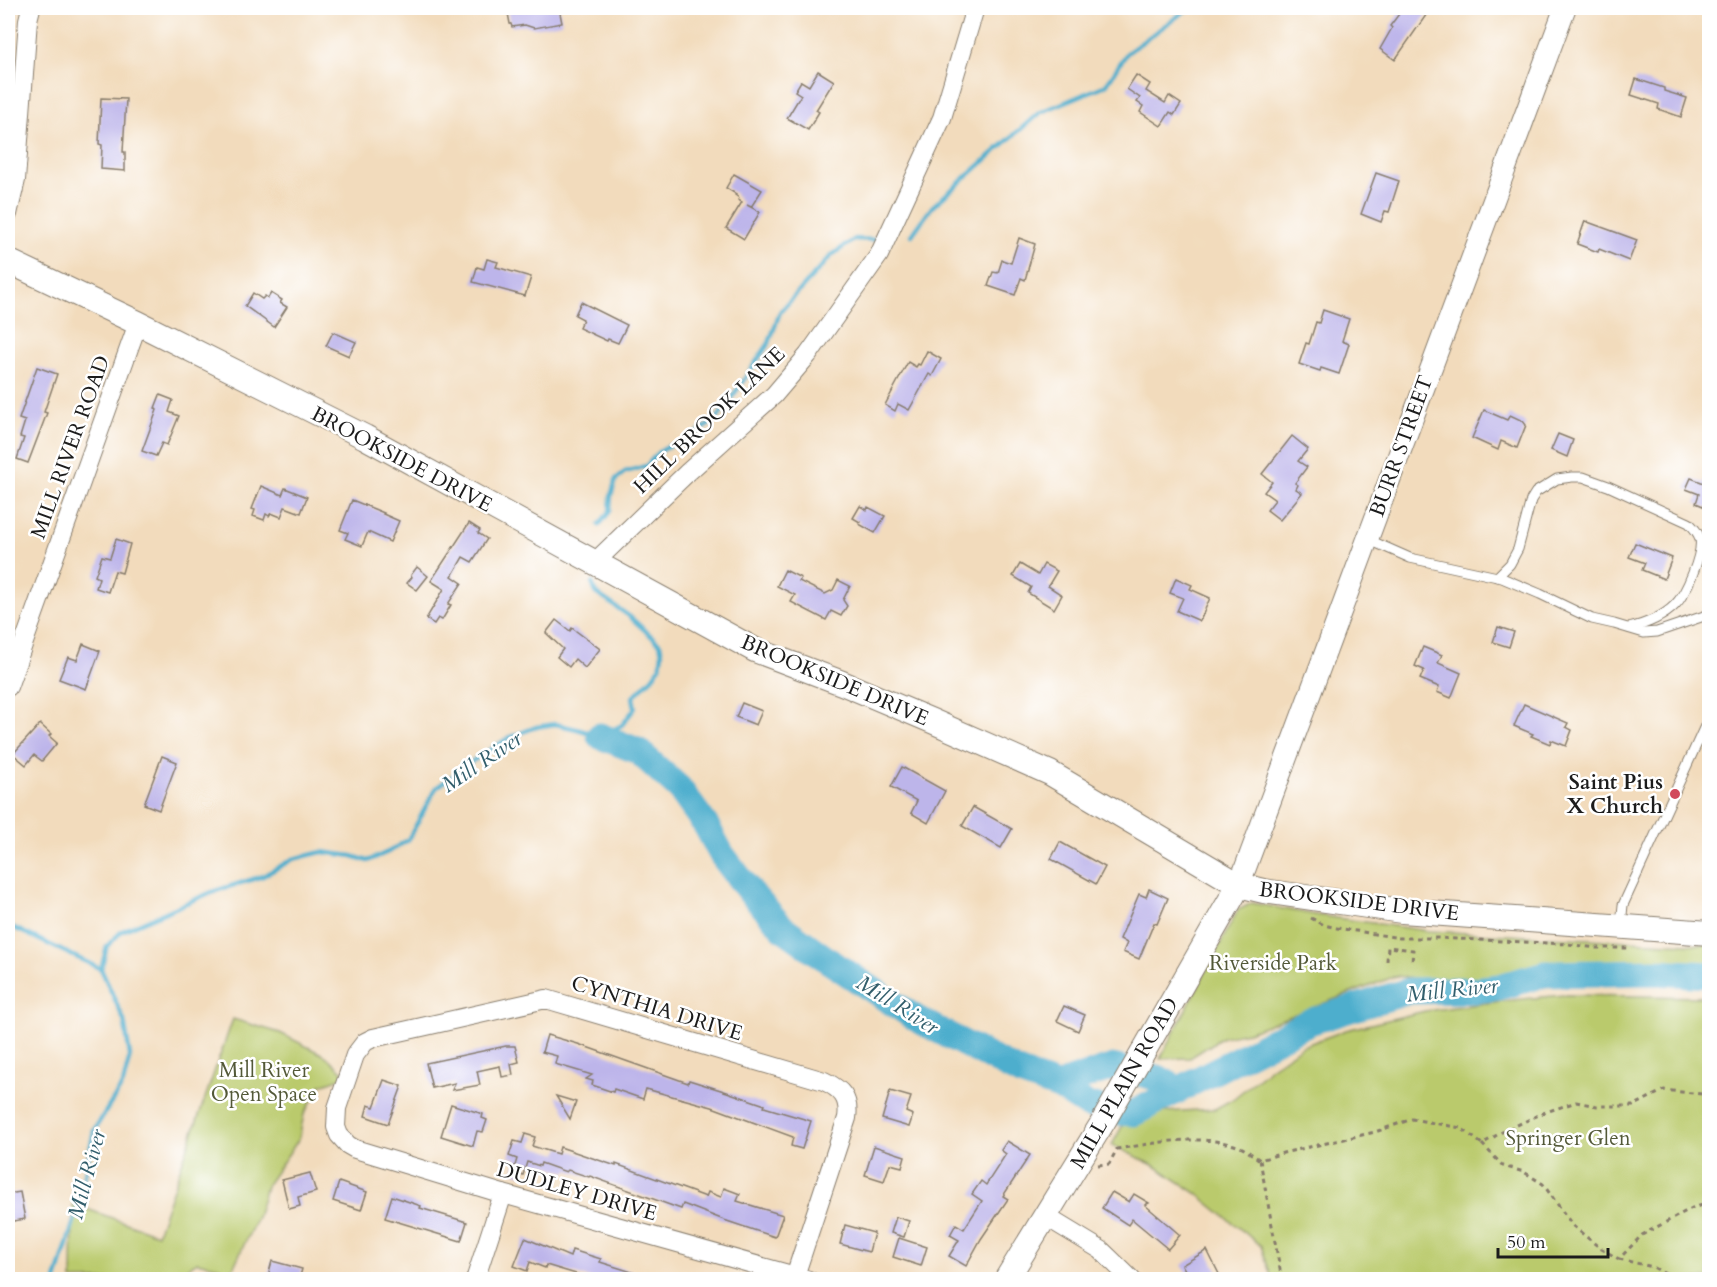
<svg xmlns="http://www.w3.org/2000/svg" width="1717" height="1287" viewBox="0 0 1717 1287" font-family="Cardo,serif">
  <rect width="100%" height="100%" fill="#fff"/>
  <filter id="ink" filterUnits="userSpaceOnUse"><feTurbulence type="fractalNoise" baseFrequency=".0167" numOctaves="2"/><feDisplacementMap in="SourceGraphic" scale="12" xChannelSelector="R" yChannelSelector="G"/><feConvolveMatrix kernelMatrix="1 2 1 2 8 2 1 2 1" color-interpolation-filters="sRGB"/></filter>
  <filter id="wash" filterUnits="userSpaceOnUse"><feTurbulence type="fractalNoise" baseFrequency=".008" numOctaves="4" result="noise"/><feDisplacementMap in="SourceGraphic" scale="24" xChannelSelector="R" yChannelSelector="G"/><feGaussianBlur stdDeviation="1.35" result="paint"/><feColorMatrix in="noise" values="0 0 0 0 0 0 0 0 0 0 0 0 0 0 0 0 0 1.4 0 .05"/><feComposite in="paint" operator="in"/></filter>
  <g filter="url(#wash)">
    <rect width="100%" height="100%" fill="#f2dbbc"/>
    <g fill="#baca6c" stroke="#6b7344" stroke-width="1.5">
      <path d="M1252,903l64,12 112,16 281,14v22l-60,-3 -58,3 -46,-2 -57,16 -45,1 -47,-6 -148,56 -25,5 -33,21 -30,1 78,-149z"/>
      <path d="M1564,995l145,2v282h-437l-11,-33 -65,-53 -41,-27 -43,-21 12,-22 41,-11 50,-3 18,-10 39,-32 31,-21 43,-16 79,-19 68,-9z"/>
      <path d="M233,1019l47,14 46,23 21,20 -26,9 -17,29 -5,25 -33,47 -8,29 -30,64 -8,-12 -23,-5 -17,11 -3,6 -105,1 1,-76 84,30z"/>
    </g>
    <g fill="none" stroke-linecap="round" stroke-linejoin="round">
      <g stroke="#4eaecd" stroke-width="4.5">
        <path d="M912,235l20,-28 107,-94 67,-28 21,-32 62,-45"/>
        <path d="M684,442l33,-23 52,-76 11,-31 52,-57 23,-16 22,1"/>
        <path d="M599,525l11,-14 1,-15 5,-17 9,-7 21,-6 13,-14 12,-7"/>
        <path d="M8,925l93,44"/>
        <path d="M56,1280l22,-72 16,-78 29,-46 7,-28 -6,-36 -23,-51 6,-23 15,-15 90,-39 51,-16 30,-17 29,-7 30,4 16,5 20,-9 20,-12 28,-52 38,-28 36,-23 26,-10 19,-3 22,5 23,7 22,-11 13,-17 -2,-11 19,-19 8,-11 2,-14 -2,-9 -31,-28 -33,-23 -4,-10"/>
      </g>
      <g stroke="#4eaecd" stroke-width="27">
        <path d="M600,736l38,15 41,37 28,39 15,28 28,37 33,36 46,33 88,58 103,54 39,14 28,18 28,7 19,1 175,-91 100,-31 66,-1 24,-3 46,-13 109,-2 56,3"/>
        <path d="M1059,1087l14,-7 40,-13 45,11 21,12"/>
      </g>
    </g>
    <g id="blocks">
      <g fill="#bdb5ea">
        <path d="M507,8h52l3,15 -28,5 -9,-3 -13,2 -1,-3h-1z"/>
        <path d="M1391,8h40l-36,52 -15,-11 12,-21 -2,-2 9,-12z"/>
        <path d="M818,71l16,10 -18,29 3,2 -11,18 -21,-12 14,-23 -6,-4 6,-10 8,5z"/>
        <path d="M1136,75l14,9 -4,7 19,12 4,-7 12,8 -7,11 -4,-3 -9,14 -21,-14 3,-6 -6,-4 3,-4 -13,-9z"/>
        <path d="M1636,79l28,9v3l23,7 -6,19 -23,-8 1,-5 -28,-9z"/>
        <path d="M101,98l25,1 -3,53h2v19l-24,-2 1,-24 -3,-1z"/>
        <path d="M1376,173l23,8 -10,31 -4,-1 -4,11 -20,-8z"/>
        <path d="M734,174l28,16 -11,17 -4,-2 13,7 -16,27 -18,-11 16,-26 -4,-2 1,-2 -4,-3 1,-1 -10,-6z"/>
        <path d="M1585,221l52,19 -8,21 -30,-12 -1,3 -21,-8z"/>
        <path d="M1019,238l16,6 -10,36 -4,-2 -6,17 -27,-9 5,-14 5,1 4,-13 9,3z"/>
        <path d="M487,259l11,3 -2,5 35,10 -6,19 -52,-14 4,-15 7,2z"/>
        <path d="M253,293l9,6 3,-3 3,2 3,-5 11,7 -2,3 7,4 -13,20 -29,-21z"/>
        <path d="M581,302l46,23 -9,18 -10,-4 -1,2 -28,-13 4,-9 -8,-4z"/>
        <path d="M1323,310l26,9 -7,22 7,3 -10,30 -18,-6 -1,3 -21,-7 7,-21 3,1 7,-22 3,1z"/>
        <path d="M333,332l23,10 -7,14 -23,-10z"/>
        <path d="M927,351l14,8 -9,17 -3,-2 -20,36 -11,-6 -3,7 -10,-6 23,-43 8,5 2,-3 2,1z"/>
        <path d="M37,367l20,7 -13,38 3,1 -19,50 -11,-4 7,-21 -4,-1 5,-16 -6,-2z"/>
        <path d="M160,395l13,5 -4,12 10,4 -12,29 -5,-2 -6,13 -14,-5 15,-41 -2,-2z"/>
        <path d="M1484,410l23,10 3,-5 13,6 3,4 -9,23 -16,-7 -3,9 -26,-12z"/>
        <path d="M1558,434l15,6 -6,17 -16,-7z"/>
        <path d="M1292,436l16,13 -10,12 9,6 -12,16 3,2 -2,4 6,4 -22,27 -13,-10 8,-10 -11,-8 8,-10 -10,-8z"/>
        <path d="M1709,470h1v39l-14,-6 3,-9 -13,-5 5,-11 13,5z"/>
        <path d="M261,486l21,9 3,-7 22,9 -6,16 -16,-6 -4,10 -10,-4 -2,3 -3,-2 -2,6 -11,-4 2,-6 -3,-1z"/>
        <path d="M352,500l32,13 -1,1 16,7 -9,21 -22,-10 -6,14 -17,-7 3,-6 -8,-3z"/>
        <path d="M860,506l7,4 1,-3 17,9 -10,17 -16,-9 1,-2 -7,-4z"/>
        <path d="M469,523l11,7 -2,3 9,6 -15,23 -9,-5 -11,19 10,7 -14,21 3,1 -9,15 -4,-2 -4,6 -8,-5 18,-30 -13,-8z"/>
        <path d="M116,539l14,5 -8,29 -7,-2 -7,21 -12,-4 3,-10 -4,-2 7,-20 8,2z"/>
        <path d="M1635,543l37,15 -8,21 -22,-9 3,-7 -16,-6z"/>
        <path d="M1020,564l18,11 6,-11 13,7 -9,15 14,9 -8,14 -26,-16 3,-6 -18,-11z"/>
        <path d="M417,567l11,9 -11,14 -10,-7 5,-6 -1,-2z"/>
        <path d="M785,570l16,8 -2,3 26,13 8,-4 5,-10 12,6 -7,14 4,6 -6,10 -10,-5 -5,9 -35,-18 4,-7 -18,-9z"/>
        <path d="M1176,578l16,7 -2,4 20,9 -10,23 -23,-10 6,-13 -13,-5z"/>
        <path d="M556,620l14,11 2,-3 28,21 -15,19 -10,-9 -6,8 -12,-10 6,-8 -17,-16z"/>
        <path d="M1498,627l16,5 -5,15 -16,-5z"/>
        <path d="M83,644l17,7 -14,38 -27,-10 9,-22 9,3z"/>
        <path d="M1423,647l19,8 -4,8 23,10 -10,25 -14,-6 2,-5 -19,-8 4,-9 -9,-4z"/>
        <path d="M742,703l20,8 -6,14 -20,-8z"/>
        <path d="M1524,704l44,19 -2,4 6,3 -6,16 -15,-6 -1,4 -19,-8 2,-2 -19,-8z"/>
        <path d="M40,724l11,10 -2,2 8,7 -15,18 -8,-6 -8,10 -13,-11z"/>
        <path d="M162,756l15,6 -18,48 -15,-6z"/>
        <path d="M902,767l43,24 -17,32 -17,-10 6,-12 -26,-14z"/>
        <path d="M973,807l39,22 -11,19 -39,-22z"/>
        <path d="M1060,842l45,25 -9,17 -45,-25z"/>
        <path d="M1149,889l19,9 -11,26 -3,-1 -15,36 -16,-7 4,-9 -7,-4 19,-45 7,3z"/>
        <path d="M1064,1006l21,9 -7,16 -21,-10z"/>
        <path d="M547,1035l31,9 110,39 1,-3 38,12 38,13 -1,2 47,14 -9,28 -11,-3 2,-9 -81,-30 -66,-18 -3,10 -29,-10 -1,3 -21,-7 1,-4 -7,-2 6,-4 -37,-11 2,-8 -15,-4z"/>
        <path d="M506,1046h9l4,16 -8,2 2,11 -11,2 -2,-11 -23,5 3,14 -28,5 3,-7 -23,5 -6,-25z"/>
        <path d="M384,1080l18,6 -14,38 -23,-8 3,-11 6,2z"/>
        <path d="M890,1091l21,6 -5,15 7,3 -4,12 -27,-8z"/>
        <path d="M556,1096l20,6 -6,17z"/>
        <path d="M451,1104l32,10 -1,4 5,2 -4,12 -6,-1 -4,15 -32,-10z"/>
        <path d="M525,1134l10,3 -3,9 26,8 2,-7 56,19v-2l90,33 2,-5 13,5 3,-9 16,6 -3,7 46,14 -8,22 -51,-17 -41,-16 -2,5 -91,-33 -1,1 -21,-7 -2,2 -25,-9 -1,3 -13,-4 -4,13 -10,-3 4,-13 -8,-3 5,-15 8,2z"/>
        <path d="M1007,1141l23,14 -27,41 5,3 -27,40 -15,27 -17,-10 10,-16 -9,-5 6,-11 8,5 18,-28 -10,-7 9,-13 5,4 20,-31 -5,-4z"/>
        <path d="M874,1146l31,10 -3,11 -12,-3 -6,17 -19,-6z"/>
        <path d="M310,1173l6,19 -18,5 2,9 -11,3 -7,-29z"/>
        <path d="M339,1182l28,10 -6,18 -28,-9z"/>
        <path d="M20,1192l5,27 -17,3v-28z"/>
        <path d="M1112,1192l17,10 5,-8 15,9 -4,2 35,30 -12,14 -36,-30 -4,6 -26,-17z"/>
        <path d="M392,1196l29,10 -1,2 47,14 -6,19 -76,-23z"/>
        <path d="M896,1217l13,4 -5,16 -13,-4z"/>
        <path d="M845,1225l29,8 -5,19 -29,-8z"/>
        <path d="M525,1238l45,19 2,-7 29,9 -1,3 48,15v3h-52l-50,-15 -1,3 -15,-6 -3,9 -13,-5z"/>
        <path d="M899,1238l28,9 -6,19 -28,-9z"/>
        <path d="M1207,1250l15,30h-31l-9,-15z"/>
        <path d="M272,1261l30,8 -3,11h-32z"/>
      </g>
    </g>
  </g>
  <g filter="url(#ink)">
    <use href="#blocks" fill-opacity="0" stroke="#877c6c" stroke-width="1.5"/>
    <g fill="none" stroke-linecap="round" stroke-linejoin="round">
      <g stroke="#877c6c" stroke-width="11">
        <g id="service">
          <path d="M1367,539l43,19 92,20 38,16 52,25 22,5 30,9 13,-1 53,-18"/>
          <path d="M1497,577l13,-13 8,-15 13,-49 5,-8 21,-13 15,-2h11l25,9 81,37c5,5 9,9 11,16 3,15 -14,55 -25,66 -12,12 -29,19 -46,23"/>
          <path d="M1621,925l2,-20 87,-190"/>
        </g>
      </g>
      <g stroke="#877c6c" stroke-width="20">
        <g id="minor">
          <path d="M8,214l8,-34 12,-160 3,-12"/>
          <path d="M594,563l93,-90 87,-78 34,-40 71,-100 63,-137 33,-110"/>
          <path d="M8,687l130,-364"/>
          <path d="M1045,1216l56,34 31,30"/>
          <path d="M795,1276l52,-158c3,-20 -6,-29 -23,-37l-278,-82 -173,39 -8,4 -10,13 -18,53 -1,19 3,8 9,10 7,4 148,45 292,82 14,4"/>
          <path d="M475,1280l28,-86"/>
        </g>
      </g>
      <g stroke="#877c6c" stroke-width="23">
        <path id="tertiary" d="M1239,885l326,-877"/>
      </g>
      <g stroke="#877c6c" stroke-width="26">
        <g id="secondary">
          <path d="M8,261l130,62 227,114 390,213 87,33 90,38 118,52 189,112 25,6 138,20 308,22"/>
          <path d="M1006,1280l97,-158 136,-237"/>
        </g>
      </g>
      <g stroke="#877c6c" stroke-width="3" stroke-dasharray="4.5 4.5" stroke-linecap="butt">
        <path d="M1311,918l13,7 13,3 63,10h36l132,6 28,4h35"/>
        <path d="M1387,961l1,-14 25,3 -1,12"/>
        <path d="M1482,1144l21,22 21,6 19,12 30,42 27,22 19,11 23,-24 50,-27 18,-5"/>
        <path d="M1260,1160l22,120"/>
        <path d="M1098,1165l11,-1 8,-15c40,-6 83,-16 123,-2 7,3 14,9 20,13l23,-7 92,-21 37,-13 49,9 21,16 20,-12 41,-19 33,-11 21,4h36l31,-16 46,5"/>
        <path d="M1619,1259l34,8 23,13"/>
      </g>
      <use href="#service" stroke="#fff" stroke-width="9"/>
      <use href="#minor" stroke="#fff" stroke-width="18"/>
      <use href="#tertiary" stroke="#fff" stroke-width="21"/>
      <use href="#secondary" stroke="#fff" stroke-width="24"/>
    </g>
  </g>
  <circle fill="#d1495b" stroke="#fff" stroke-width="2" cx="1675" cy="794" r="6"/>
  <g text-anchor="middle" stroke-width="5" stroke-linejoin="round" paint-order="stroke">
    <g font-size="21" fill="#1c1c1c" stroke="#fff">
      <text transform="translate(709 420) rotate(-44)" y="7">HILL BROOK LANE</text>
      <text transform="translate(1401 446) rotate(-70)" y="7">BURR STREET</text>
      <text transform="translate(70 447) rotate(-70)" y="7">MILL RIVER ROAD</text>
      <text transform="translate(402 459) rotate(28)" y="7">BROOKSIDE DRIVE</text>
      <text transform="translate(835 680) rotate(23)" y="7">BROOKSIDE DRIVE</text>
      <text transform="translate(1359 901) rotate(7)" y="7">BROOKSIDE DRIVE</text>
      <text transform="translate(657 1008) rotate(17)" y="7">CYNTHIA DRIVE</text>
      <text transform="translate(1124 1083) rotate(-60)" y="7">MILL PLAIN ROAD</text>
      <text transform="translate(577 1191) rotate(16)" y="7">DUDLEY DRIVE</text>
    </g>
    <g font-size="21" font-weight="bold" fill="#1c1c1c" stroke="#fff" text-anchor="end">
      <text x="1663" y="789">Saint Pius<tspan x="1663" dy="24">X Church</tspan></text>
    </g>
    <g font-size="21" fill="#535938" stroke="#fff">
      <text x="1273" y="970">Riverside Park</text>
      <text x="264" y="1077">Mill River<tspan x="264" dy="24">Open Space</tspan></text>
      <text x="1568" y="1145">Springer Glen</text>
    </g>
    <g font-size="22" font-style="italic" fill="#325e6c" stroke="#fff">
      <text transform="translate(481 761) rotate(-34)" y="8">Mill River</text>
      <text transform="translate(1452 989) rotate(-6)" y="8">Mill River</text>
      <text transform="translate(898 1004) rotate(32)" y="8">Mill River</text>
      <text transform="translate(86 1174) rotate(-75)" y="8">Mill River</text>
    </g>
  </g>
  <rect width="1717" height="1287" fill="none" stroke="#fff" stroke-width="30"/>
  <path d="M1498 1248v9h110v-9" fill="none" stroke="#1c1c1c" stroke-width="3"/>
  <text x="1507" y="1248" font-size="18" fill="#1c1c1c" stroke="#ffffff" stroke-width="4.5" paint-order="stroke">50 m</text>
</svg>
